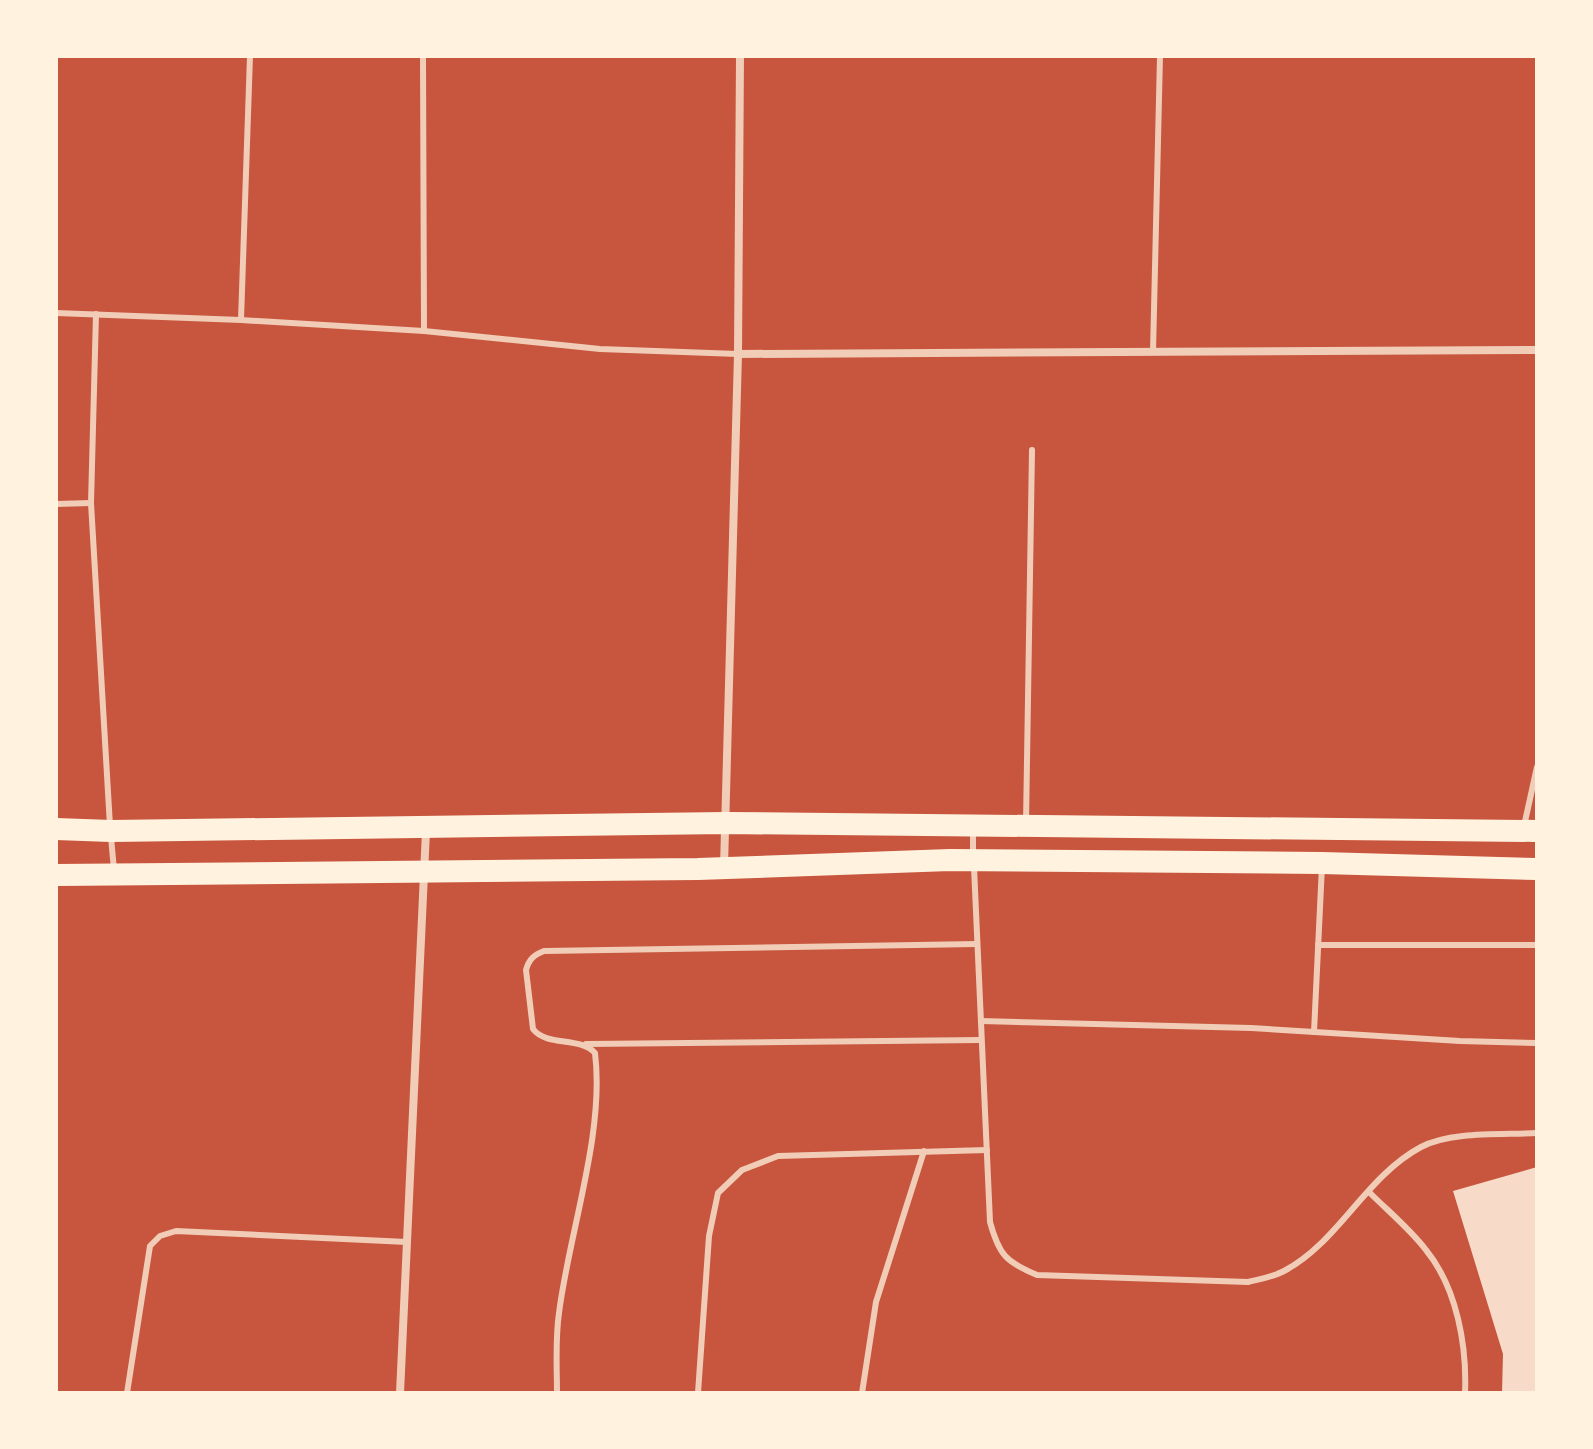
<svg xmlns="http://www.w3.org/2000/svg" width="1593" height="1449" viewBox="0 0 1593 1449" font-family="'PT Sans Narrow',sans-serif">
  <rect width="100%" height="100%" fill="#c8553d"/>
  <path fill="#f7dbc8" d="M1537,1167v226h-35l1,-39 -50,-163z"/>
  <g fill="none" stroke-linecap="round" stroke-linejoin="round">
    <g stroke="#f1ccb7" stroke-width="6">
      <path d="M423,56l1,275"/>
      <path d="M56,313l185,7 183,11 176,18 138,5"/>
      <path d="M96,314l-5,189 19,323"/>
      <path d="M241,320l9,-264"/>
      <path d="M1153,352l7,-296"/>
      <path d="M56,504l35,-1"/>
      <path d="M1026,823l6,-373"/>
      <path d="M1524,826l13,-59"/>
      <path d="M973,831v24"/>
      <path d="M111,837l3,33"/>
      <path d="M974,867l16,355c9,33 16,40 47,53l211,7c12,-3 25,-5 36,-11 55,-29 81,-94 137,-124 30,-16 82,-12 116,-14"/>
      <path d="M1318,945h219"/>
      <path d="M981,1021l270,7 209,13 77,2"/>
      <path d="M1314,1032l8,-166"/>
      <path d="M586,1044l395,-4"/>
      <path d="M1369,1192c19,19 41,37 57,58 31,38 41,96 39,143"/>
      <path d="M127,1393l23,-147 10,-10 16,-5 231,11"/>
      <path d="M557,1393c0,-26 -2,-53 2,-80 10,-80 46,-180 36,-260 -16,-17 -48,-6 -62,-24l-7,-59c3,-11 8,-15 18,-19l433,-7"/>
      <path d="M698,1393l11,-157 9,-43 24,-23 36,-14 209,-6"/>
      <path d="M862,1393l14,-91 48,-151"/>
    </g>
    <g stroke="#f1ccb7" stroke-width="8">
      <path d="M738,354l799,-4"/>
      <path d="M724,867l14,-513 2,-298"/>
      <path d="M400,1393l26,-562"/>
    </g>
    <g stroke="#fff3e0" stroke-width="22">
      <path d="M56,829l55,2 615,-8 811,8"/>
      <path d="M56,875l642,-6 252,-9 372,3 215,6"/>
    </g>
  </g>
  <rect width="1593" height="1449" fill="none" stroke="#fff3e0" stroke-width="116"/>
</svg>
